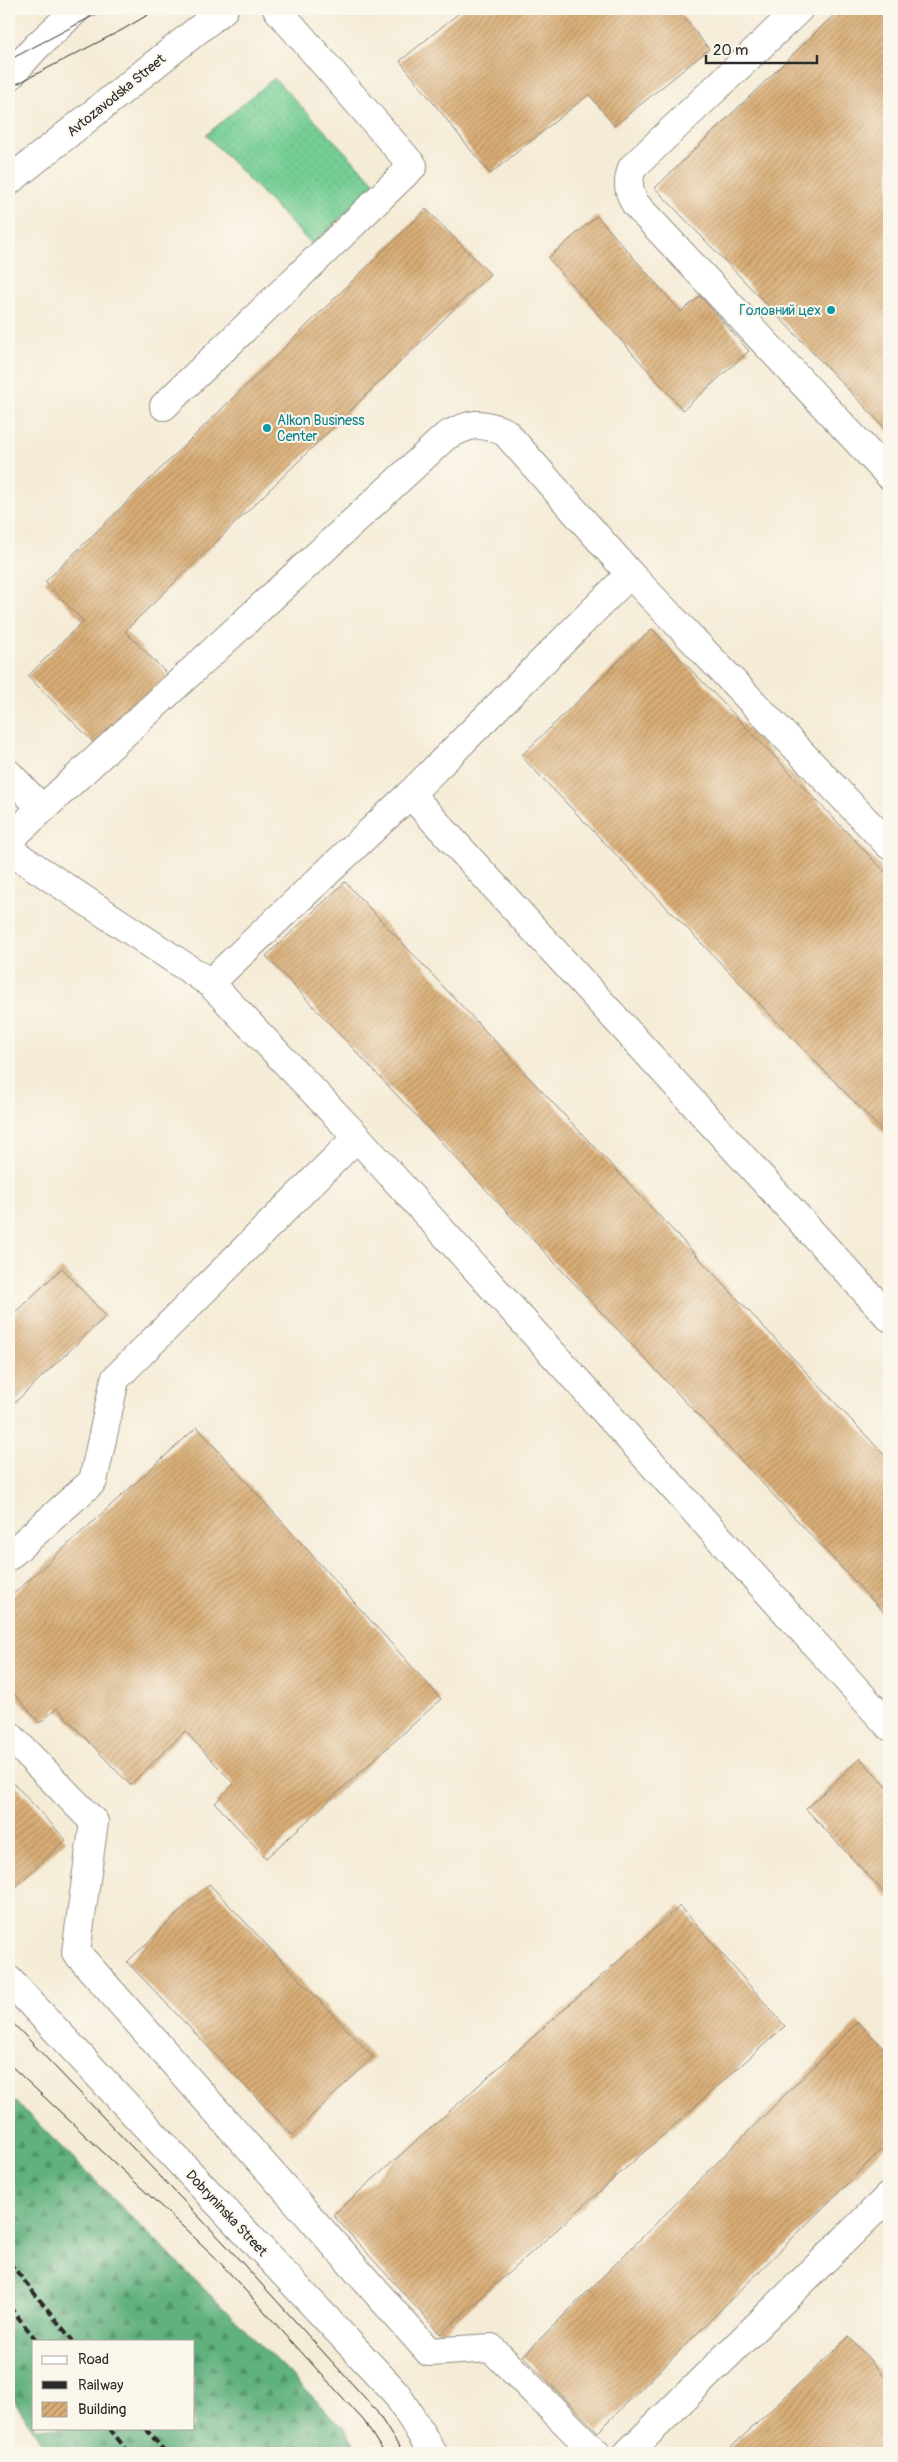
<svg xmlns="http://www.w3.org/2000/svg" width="898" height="2462" viewBox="0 0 898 2462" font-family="Pangolin,sans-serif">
  <defs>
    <pattern id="grass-dots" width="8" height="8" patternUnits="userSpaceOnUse" patternTransform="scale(1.25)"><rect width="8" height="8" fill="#75ce94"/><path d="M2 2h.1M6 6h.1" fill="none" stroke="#65b180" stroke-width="1.8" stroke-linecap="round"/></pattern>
    <pattern id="forest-firs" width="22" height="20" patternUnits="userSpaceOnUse" patternTransform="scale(1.25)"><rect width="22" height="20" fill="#60b17e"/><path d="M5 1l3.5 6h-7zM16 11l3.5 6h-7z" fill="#4f9067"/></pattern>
    <pattern id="building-hatch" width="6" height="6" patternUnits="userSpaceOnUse" patternTransform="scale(1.25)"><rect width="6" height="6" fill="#d9ad76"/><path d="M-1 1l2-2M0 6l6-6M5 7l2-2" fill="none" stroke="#b08d61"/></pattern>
  </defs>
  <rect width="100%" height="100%" fill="#fbf7ec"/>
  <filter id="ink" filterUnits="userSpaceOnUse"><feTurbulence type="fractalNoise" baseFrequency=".02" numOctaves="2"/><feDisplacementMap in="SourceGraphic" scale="10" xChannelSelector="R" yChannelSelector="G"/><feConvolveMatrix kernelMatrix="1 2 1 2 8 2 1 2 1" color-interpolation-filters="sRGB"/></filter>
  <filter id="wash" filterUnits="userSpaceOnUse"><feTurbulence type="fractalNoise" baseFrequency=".0096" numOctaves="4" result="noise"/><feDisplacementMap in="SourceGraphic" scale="20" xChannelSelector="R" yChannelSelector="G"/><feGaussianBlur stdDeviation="1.12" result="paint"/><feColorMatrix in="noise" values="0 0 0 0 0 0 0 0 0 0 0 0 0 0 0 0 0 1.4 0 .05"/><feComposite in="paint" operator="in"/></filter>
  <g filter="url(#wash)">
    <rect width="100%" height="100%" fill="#f5ecd7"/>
    <path fill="url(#grass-dots)" stroke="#507c60" d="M274,78l102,106 -64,61 -106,-110z"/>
    <path fill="url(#forest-firs)" stroke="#466e54" fill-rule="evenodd" d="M9,2095l335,333 16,25h-311l-40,-59zM34,2341h160v87h-160z"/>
    <g id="blocks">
      <g fill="url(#building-hatch)">
        <path d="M464,9h213l32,40 -95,77 -25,-32 -99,80 -90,-113z"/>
        <path d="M840,9h49v423l-234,-244z"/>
        <path d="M426,209l64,65 -365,357 50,51 -72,70 -75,-76 55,-55 -38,-39z"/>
        <path d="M597,216l84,96 19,-16 49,55 -66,59 -135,-152z"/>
        <path d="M652,629l237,247v262l-368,-382z"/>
        <path d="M345,882l544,578v158l-623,-662z"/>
        <path d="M62,1268l44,48 -97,92v-90z"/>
        <path d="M197,1427l244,272 -175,159 -51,-55 19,-19 -49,-53 -55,54 -73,-77 -17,15 -31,-35v-90z"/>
        <path d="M860,1758l29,31v109l-83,-89z"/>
        <path d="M9,1778l57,62 -57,53z"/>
        <path d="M209,1884l164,173 -81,78 -165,-173z"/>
        <path d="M680,1906l105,120 -345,308 -107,-119z"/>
        <path d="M858,2022l31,32v88l-291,290 -75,-76z"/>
        <path d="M849,2337l40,44v69l-3,3h-161z"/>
      </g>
    </g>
  </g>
  <g filter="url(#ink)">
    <use href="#blocks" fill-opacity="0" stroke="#908c81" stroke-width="1"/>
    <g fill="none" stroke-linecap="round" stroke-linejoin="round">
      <g stroke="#908c81" stroke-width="30">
        <g id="minor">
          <path d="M799,9l-167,159c-5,15 -4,23 4,37l253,270"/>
          <path d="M164,406l249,-240 -136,-157"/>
          <path d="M9,774l32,34 -13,13"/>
          <path d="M410,794l479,523"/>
          <path d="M9,840l437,-404c25,-13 33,-15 59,-4l125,142 259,271"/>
          <path d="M9,850l201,133 147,154 532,589"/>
          <path d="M210,983l200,-189 220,-220"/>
          <path d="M9,1556l84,-75 22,-102 242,-242"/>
          <path d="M9,1735l85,87 -18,130 353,400 62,-4 105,105"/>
          <path d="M9,1980l387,413 37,60"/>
          <path d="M628,2453l261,-257"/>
        </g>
      </g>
      <g stroke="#908c81" stroke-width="30">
        <g id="major">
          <path d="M9,77l27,-30 41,-38"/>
          <path d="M9,181l215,-172"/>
        </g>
      </g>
      <use href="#minor" stroke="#fff" stroke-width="28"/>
      <use href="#major" stroke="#fff" stroke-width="28"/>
      <g stroke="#2b2b2b" stroke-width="1">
        <path d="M9,60l97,-51"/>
        <path d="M9,88l113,-58 36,-21"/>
        <path d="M9,2019l216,225 150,165 28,44"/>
        <path d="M9,2064l205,192 150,165 20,32"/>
      </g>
      <g stroke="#2b2b2b" stroke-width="4" stroke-dasharray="8 4" stroke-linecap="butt">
        <path d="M9,2262l64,79"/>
        <path d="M9,2306l28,35"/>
        <path d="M109,2428l20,25"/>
        <path d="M145,2428l21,25"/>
      </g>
    </g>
  </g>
  <g fill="#0f9aa8" stroke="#fbf7ec" stroke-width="2">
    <circle cx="831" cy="310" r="5"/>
    <circle cx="267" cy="428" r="5"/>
  </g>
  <g text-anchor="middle" stroke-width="4" stroke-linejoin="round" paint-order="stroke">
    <g font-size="14" fill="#2b2b2b" stroke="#fbf7ec">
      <text transform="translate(116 95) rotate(-39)" y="5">Avtozavodska Street</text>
      <text transform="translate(227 2213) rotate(47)" y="5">Dobryninska Street</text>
    </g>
    <g font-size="14" fill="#0d838f" stroke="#fbf7ec" text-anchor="end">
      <text x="821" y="315">Головний цех</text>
      <text x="277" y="425" text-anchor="start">Alkon Business<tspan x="277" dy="16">Center</tspan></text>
    </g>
  </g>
  <rect width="898" height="2462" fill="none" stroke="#fbf7ec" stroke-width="30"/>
  <rect x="32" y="2340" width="162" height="90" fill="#fbf7ec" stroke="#a8a59f"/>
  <rect x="42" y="2356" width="25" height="8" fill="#ffffff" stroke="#a8a59f"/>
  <text x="78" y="2364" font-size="15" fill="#2b2b2b">Road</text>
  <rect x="42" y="2381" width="25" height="8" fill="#2b2b2b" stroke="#a8a59f"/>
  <text x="78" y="2390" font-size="15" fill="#2b2b2b">Railway</text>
  <rect x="42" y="2402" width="25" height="15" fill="url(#building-hatch)" stroke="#a8a59f"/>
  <text x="78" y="2414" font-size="15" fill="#2b2b2b">Building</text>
  <path d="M706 55v8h111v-8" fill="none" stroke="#2b2b2b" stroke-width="2.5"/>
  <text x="713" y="55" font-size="15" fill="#2b2b2b" stroke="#fbf7ec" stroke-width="4" paint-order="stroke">20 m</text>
</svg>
